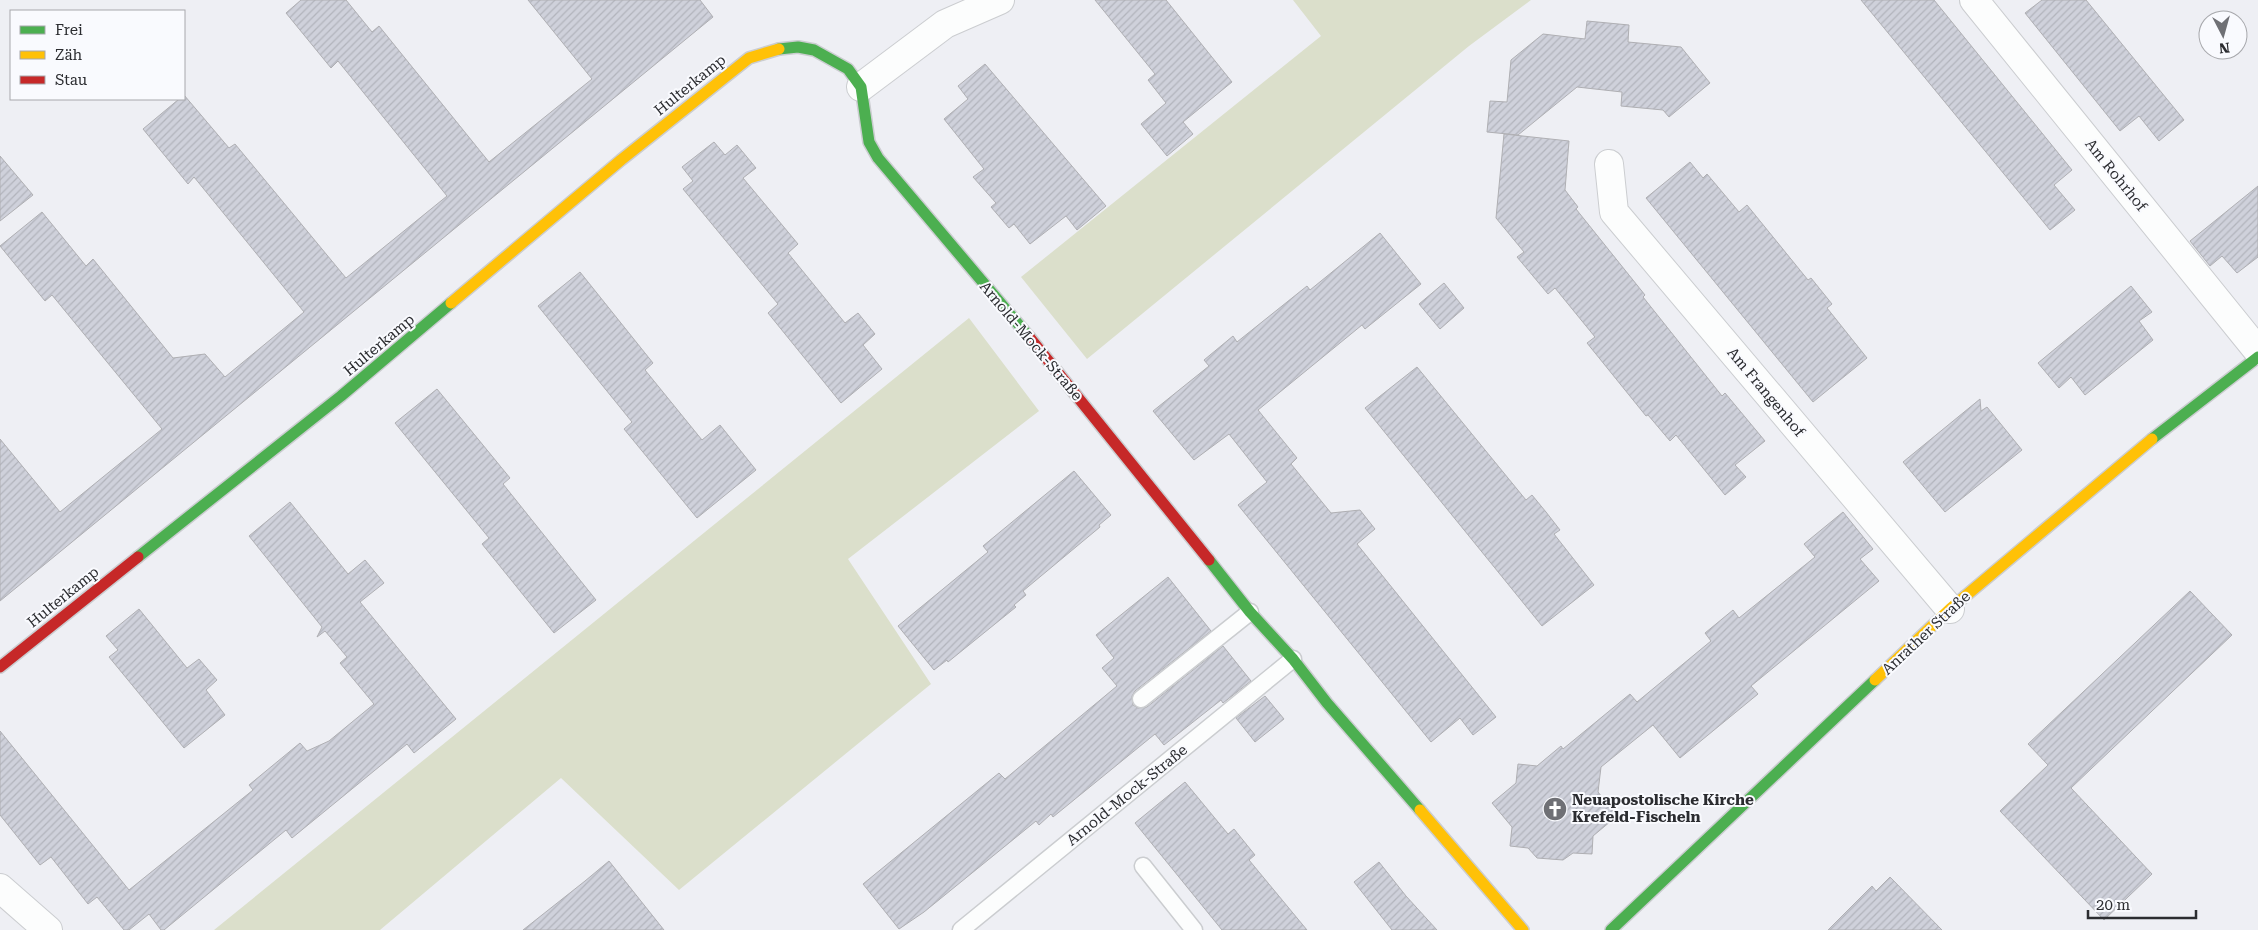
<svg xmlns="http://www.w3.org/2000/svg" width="2258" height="930" viewBox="0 0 2258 930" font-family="'Roboto Serif',serif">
  <defs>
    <pattern id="building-hatch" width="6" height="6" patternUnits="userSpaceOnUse" patternTransform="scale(1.25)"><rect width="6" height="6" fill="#cfd1db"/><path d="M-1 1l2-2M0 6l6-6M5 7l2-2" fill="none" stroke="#b2b4bc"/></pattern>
  </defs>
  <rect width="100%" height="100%" fill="#eeeff4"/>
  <g fill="#dbdfcb">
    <path d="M1293,0h238l-62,46 -382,313 -66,-82 300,-241z"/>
    <path d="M969,318l70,93 -191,148 83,125 -252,206 -118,-112 -181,152h-166z"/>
  </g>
  <g fill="url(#building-hatch)" stroke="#afafb3">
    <path d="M301,0h45l26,32 7,-6 110,136 103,-83 -64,-79h172l13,17 -713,584v-162l60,73 102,-83 -110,-134 -7,6 -45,-55 42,-34 44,54 7,-7 80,99 32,-4 20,23 79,-65 -110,-135 -6,7 -45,-55 36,-30h5v-4l45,53 6,-4 111,134 101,-82 -109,-135 -7,7 -45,-55z"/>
    <path d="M1095,0h71l66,82 -49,40 10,12 -26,22 -26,-32 25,-21 -18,-23 7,-6z"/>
    <path d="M1861,0h73l138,170 -18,15 21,25 -25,20z"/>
    <path d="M2042,0h44l98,120 -25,21 -20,-25 -19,15 -95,-118z"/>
    <path d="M1587,21l42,4 -1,17 53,5 29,36 -41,34 -6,-7 -42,-4 1,-14 -45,-5 -59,48 -31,-3 3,-31 17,1 4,-42 32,-26 42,5z"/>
    <path d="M985,64l121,142 -29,24 -11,-14 -36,28 -16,-20 -5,4 -18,-21 5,-4 -23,-26 11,-8 -40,-50 24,-20 -10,-13z"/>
    <path d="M1504,134l65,7 -4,49 13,17 -2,2 69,86 -2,2 79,99 3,-3 40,48 -30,24 11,12 -21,18 -49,-60 -6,6 -22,-26 -2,1 -59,-73 8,-6 -40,-49 -7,6 -31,-37 7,-5 -28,-34z"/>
    <path d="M714,142l11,13 12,-10 19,23 -13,10 55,66 -10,9 57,70 13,-10 17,21 -12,11 19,24 -41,34 -73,-90 10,-9 -95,-115 10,-8 -11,-14z"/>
    <path d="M0,156l33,39 -33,26z"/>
    <path d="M1690,162l13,16 4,-4 32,38 8,-7 61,75 3,-2 21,26 -5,4 40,50 -54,44 -167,-204z"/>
    <path d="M2258,186v71l-21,16 -15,-17 -12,10 -20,-25z"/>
    <path d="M1380,233l41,51 -56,45 -3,-4 -104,85 39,48 -6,6 40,49 29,-3 15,19 -18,15 139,173 -23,18 -13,-17 -29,24 -193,-237 29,-23 -38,-48 -35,26 -41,-49 56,-45 -5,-6 29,-24 4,6 70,-56 3,4z"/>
    <path d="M580,272l73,91 -8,7 57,70 18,-15 36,45 -59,48 -73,-89 8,-7 -94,-116z"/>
    <path d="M1444,283l20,25 -24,21 -21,-25z"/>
    <path d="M2131,286l21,26 -13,9 14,19 -68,55 -14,-18 -12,11 -21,-25z"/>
    <path d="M1417,367l109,133 6,-5 14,17 14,18 -6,4 40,51 -52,41 -177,-218z"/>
    <path d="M437,389l73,89 -7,6 93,116 -42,33 -72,-89 7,-6 -94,-115z"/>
    <path d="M1980,399l1,12 6,-4 35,43 -77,62 -42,-50z"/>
    <path d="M1074,471l37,44 -12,10 1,2 -77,64 3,4 -12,10 2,2 -68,55 -1,-2 -13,10 -36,-44 90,-74 -5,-6z"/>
    <path d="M290,502l58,72 17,-14 19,23 -24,19 96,117 -42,34 -7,-9 -115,94 -6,-8 -122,100h-3l-12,-16 -20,16h-5l-27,-33 -9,7 -37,-47 -11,8 -40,-50v-84l129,159 124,-100 -4,-5 51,-42 7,8 22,-10 45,-37 -34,-41 7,-6 -22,-26 -8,6 5,-10 -73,-91z"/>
    <path d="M1843,512l30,37 -13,10 19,22 -128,105 7,8 -78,64 -27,-33 -52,42 -3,25 19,24 -24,20 -1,18 -19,-1 -10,7 -26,-2 -9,-10 -18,-2 2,-19 -20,-24 24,-20 2,-19 19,2 24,-20 2,3 67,-55 7,8 74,-61 -6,-8 28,-23 6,8 76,-61 -11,-13z"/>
    <path d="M1168,577l43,54 -76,60 -3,5 1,9 5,3 9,-1 76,-61 28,35 -28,22 -2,-3 -57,45 -9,-11 -102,83 -2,-3 -12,11 -3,-4 -112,91 -25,17 -36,-45 136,-111 6,6 112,-93 -15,-18 12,-10 -18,-23z"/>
    <path d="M2190,591l42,44 -161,153 81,86 -48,46 -104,-109 48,-46 -20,-21z"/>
    <path d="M139,609l48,59 12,-9 18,21 -11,10 19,25 -41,33 -75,-91 9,-7 -12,-14z"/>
    <path d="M1265,696l19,23 -29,23 -19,-24z"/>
    <path d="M1185,782l43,52 6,-5 21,26 -6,5 58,70h-85l-87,-107z"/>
    <path d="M609,861l55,69h-141l62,-49z"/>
    <path d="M1379,862l27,34 31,34h-45l-38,-48z"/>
    <path d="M1890,877l52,53h-114l44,-44 4,5z"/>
  </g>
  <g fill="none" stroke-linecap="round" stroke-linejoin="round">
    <g stroke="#cbcdd0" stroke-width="19">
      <g id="lane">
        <path d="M1141,699l109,-87"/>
        <path d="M1143,866l51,64"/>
        <path d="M961,930l332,-271"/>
      </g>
    </g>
    <g stroke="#cbcdd0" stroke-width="30">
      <g id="street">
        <path d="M1974,0l284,351"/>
        <path d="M861,87l84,-63 55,-24"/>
        <path d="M1609,164l5,48 336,397"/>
        <path d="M0,888l48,42"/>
      </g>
    </g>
    <g stroke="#cbcdd0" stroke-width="14">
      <g id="fast">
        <path d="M779,49l19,-2 16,3 34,19 13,18 8,55 9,16 152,180"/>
        <path d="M2152,439l106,-82"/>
        <path d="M138,557l203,-161 110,-93"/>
        <path d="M1209,560l41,52 43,47 34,44 93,107"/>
        <path d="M1611,930l264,-250"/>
      </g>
    </g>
    <g stroke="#cbcdd0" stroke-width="14">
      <g id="slow">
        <path d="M451,303l170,-143 128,-102 30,-9"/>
        <path d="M1875,680l75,-71 202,-170"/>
        <path d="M1420,810l103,120"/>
      </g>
    </g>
    <g stroke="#cbcdd0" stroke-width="14">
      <g id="jam">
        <path d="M1030,338l179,222"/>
        <path d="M0,667l138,-110"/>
      </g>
    </g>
    <use href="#lane" stroke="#fcfdfd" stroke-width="16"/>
    <use href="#street" stroke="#fcfdfd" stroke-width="28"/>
    <use href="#fast" stroke="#4caf50" stroke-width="11"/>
    <use href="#slow" stroke="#ffc107" stroke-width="11"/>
    <use href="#jam" stroke="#c62828" stroke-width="11"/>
  </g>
  <defs>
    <g id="church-disc" transform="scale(1.25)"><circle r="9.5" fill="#6f7075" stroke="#f9fafe"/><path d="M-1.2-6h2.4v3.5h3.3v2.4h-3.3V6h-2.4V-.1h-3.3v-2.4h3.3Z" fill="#fff"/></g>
  </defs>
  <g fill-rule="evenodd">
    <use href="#church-disc" x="1555" y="809"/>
  </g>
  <g text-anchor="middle" stroke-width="4" stroke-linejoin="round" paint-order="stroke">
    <g font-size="15" fill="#2b2c30" stroke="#f9fafe">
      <text transform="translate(690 85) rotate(-39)" y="5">Hulterkamp</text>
      <text transform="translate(2116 175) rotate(51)" y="5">Am Rohrhof</text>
      <text transform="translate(1031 341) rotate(50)" y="5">Arnold-Mock-Straße</text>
      <text transform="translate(379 345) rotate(-40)" y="5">Hulterkamp</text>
      <text transform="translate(1766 392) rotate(50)" y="5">Am Frangenhof</text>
      <text transform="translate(63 597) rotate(-39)" y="5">Hulterkamp</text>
      <text transform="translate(1926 633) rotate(-43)" y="5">Anrather Straße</text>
      <text transform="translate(1127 795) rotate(-39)" y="5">Arnold-Mock-Straße</text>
    </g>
    <g font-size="15" font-weight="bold" fill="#2b2c30" stroke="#f9fafe" text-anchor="start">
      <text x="1572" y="805">Neuapostolische Kirche<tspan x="1572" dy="17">Krefeld-Fischeln</tspan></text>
    </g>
  </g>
  <rect x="10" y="10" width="175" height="90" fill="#f9fafe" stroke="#a7a8ac"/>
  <rect x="20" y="26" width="25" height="8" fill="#4caf50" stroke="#a7a8ac"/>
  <text x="55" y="35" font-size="15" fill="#2b2c30">Frei</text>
  <rect x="20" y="51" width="25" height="8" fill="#ffc107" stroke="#a7a8ac"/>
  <text x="55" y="60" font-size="15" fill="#2b2c30">Zäh</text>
  <rect x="20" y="76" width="25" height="8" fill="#c62828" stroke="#a7a8ac"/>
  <text x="55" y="85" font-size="15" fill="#2b2c30">Stau</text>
  <g transform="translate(2223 35) rotate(174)"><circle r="24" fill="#f9fafe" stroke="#a7a8ac"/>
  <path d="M0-4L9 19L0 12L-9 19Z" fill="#6f7075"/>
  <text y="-8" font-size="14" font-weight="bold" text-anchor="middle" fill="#2b2c30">N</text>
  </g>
  <path d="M2088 910v8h108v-8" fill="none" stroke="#2b2c30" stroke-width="2.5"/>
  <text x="2096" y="910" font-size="15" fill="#2b2c30" stroke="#f9fafe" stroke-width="4" paint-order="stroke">20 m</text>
</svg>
